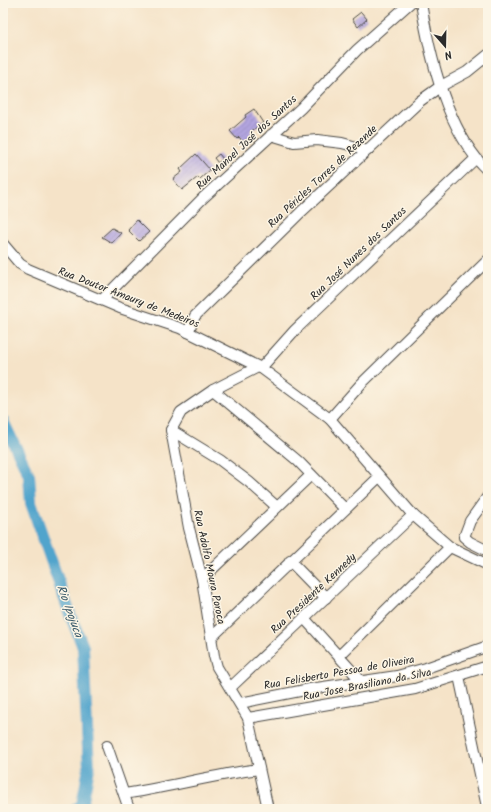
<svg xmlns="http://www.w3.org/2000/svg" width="491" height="812" viewBox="0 0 491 812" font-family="Kalam,sans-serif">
  <defs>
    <pattern id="building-hatch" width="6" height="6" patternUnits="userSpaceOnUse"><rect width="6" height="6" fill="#b3a5e0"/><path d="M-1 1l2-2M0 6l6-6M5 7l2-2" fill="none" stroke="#9287b6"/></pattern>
  </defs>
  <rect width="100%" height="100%" fill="#fcf5e5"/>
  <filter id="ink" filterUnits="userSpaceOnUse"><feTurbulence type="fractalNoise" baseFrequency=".025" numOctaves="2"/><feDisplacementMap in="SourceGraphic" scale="8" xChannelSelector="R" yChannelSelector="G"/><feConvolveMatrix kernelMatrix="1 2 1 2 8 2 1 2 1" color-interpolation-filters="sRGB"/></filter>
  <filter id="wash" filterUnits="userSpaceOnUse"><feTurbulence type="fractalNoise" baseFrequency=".012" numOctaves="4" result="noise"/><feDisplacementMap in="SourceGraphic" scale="16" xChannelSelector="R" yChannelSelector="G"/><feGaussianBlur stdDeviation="0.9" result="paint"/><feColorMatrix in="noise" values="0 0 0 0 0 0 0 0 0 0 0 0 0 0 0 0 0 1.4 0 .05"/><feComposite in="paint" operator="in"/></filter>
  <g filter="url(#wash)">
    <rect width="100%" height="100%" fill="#f5e3c8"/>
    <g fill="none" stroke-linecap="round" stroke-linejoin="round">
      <path stroke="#51a4cc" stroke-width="12" d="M3,421l26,54 2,28 40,114 12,30 6,121 -7,37 -6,4"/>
    </g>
    <g id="blocks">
      <g fill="url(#building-hatch)">
        <path d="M361,12l6,7 -9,8 -6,-8z"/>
        <path d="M254,109l9,14 -13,9 3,3 -9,8 -5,-6 -2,2 -7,-8 16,-14 -1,-2z"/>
        <path d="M196,154l14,16 -10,9 -2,-2 -16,13 -9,-11 9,-7 -2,-3z"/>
        <path d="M219,154l4,5 -5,4 -4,-5z"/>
        <path d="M137,220l12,12 -10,9 -11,-11z"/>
        <path d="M112,228l9,5 -9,10 -10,-6z"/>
      </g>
    </g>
  </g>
  <g filter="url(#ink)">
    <use href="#blocks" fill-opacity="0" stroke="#494743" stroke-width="1"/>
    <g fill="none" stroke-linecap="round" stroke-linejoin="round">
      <g stroke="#494743" stroke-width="12">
        <g id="minor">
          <path d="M421,3c9,55 26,129 67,168"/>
          <path d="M271,135l23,7 23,-2 25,3 26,7"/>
          <path d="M3,244l17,20 8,5 92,39 60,20 81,40 69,51 83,96 37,32 38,18"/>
          <path d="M102,300l101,-102 98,-90 56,-58 53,-47"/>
          <path d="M188,332l7,-16 106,-104 119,-111 21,-15 26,-14 21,-17"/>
          <path d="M258,367l-45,23 -32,22 -10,18 18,98 13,51 12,77 3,11 31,51 20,91"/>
          <path d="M261,368l34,-38 180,-171"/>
          <path d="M213,390l85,71 47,48"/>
          <path d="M330,419l31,-35 127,-124"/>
          <path d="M171,430l49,30 29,22 28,25"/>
          <path d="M488,496l-18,25 -6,16 6,5 18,9"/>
          <path d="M290,561l36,37"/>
          <path d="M202,579l109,-104"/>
          <path d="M304,618l57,63"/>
          <path d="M212,637l167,-160"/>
          <path d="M339,656l111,-109"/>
          <path d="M459,676l28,131"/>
          <path d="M230,688l183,-173"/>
          <path d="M240,703l70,-14 87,-13 29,-8 62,-22"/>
          <path d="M248,718l167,-29 73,-23"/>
          <path d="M107,746l22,63"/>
          <path d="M124,794c45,-7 89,-19 135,-25"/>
        </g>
      </g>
      <use href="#minor" stroke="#fff" stroke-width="10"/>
    </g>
  </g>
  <g text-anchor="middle" stroke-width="3" stroke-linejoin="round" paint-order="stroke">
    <g font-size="11" fill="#2b2b2b" stroke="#fcf5e5">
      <text transform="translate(246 142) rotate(-43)" y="4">Rua Manoel José dos Santos</text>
      <text transform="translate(322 176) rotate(-43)" y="4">Rua Péricles Torres de Rezende</text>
      <text transform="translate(358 253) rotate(-44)" y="4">Rua José Nunes dos Santos</text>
      <text transform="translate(129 297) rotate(21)" y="4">Rua Doutor Amaury de Medeiros</text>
      <text transform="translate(210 567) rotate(78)" y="4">Rua Adolfo Moura Poroca</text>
      <text transform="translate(313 593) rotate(-43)" y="4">Rua Presidente Kennedy</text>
      <text transform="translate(339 672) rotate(-10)" y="4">Rua Felisberto Pessoa de Oliveira</text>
      <text transform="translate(367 684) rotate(-11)" y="4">Rua Jose Brasiliano da Silva</text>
    </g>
    <g font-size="12" font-style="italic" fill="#3a5b6b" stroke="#fcf5e5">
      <text transform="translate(70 611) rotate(70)" y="4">Rio Ipojuca</text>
    </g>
  </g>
  <rect width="491" height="812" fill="none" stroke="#fcf5e5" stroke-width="16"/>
  <g transform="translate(445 46) rotate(160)" stroke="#fcf5e5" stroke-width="3" paint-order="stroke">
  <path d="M0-3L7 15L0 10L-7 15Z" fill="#2b2b2b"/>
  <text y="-6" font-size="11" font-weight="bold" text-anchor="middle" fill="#2b2b2b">N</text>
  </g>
</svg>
